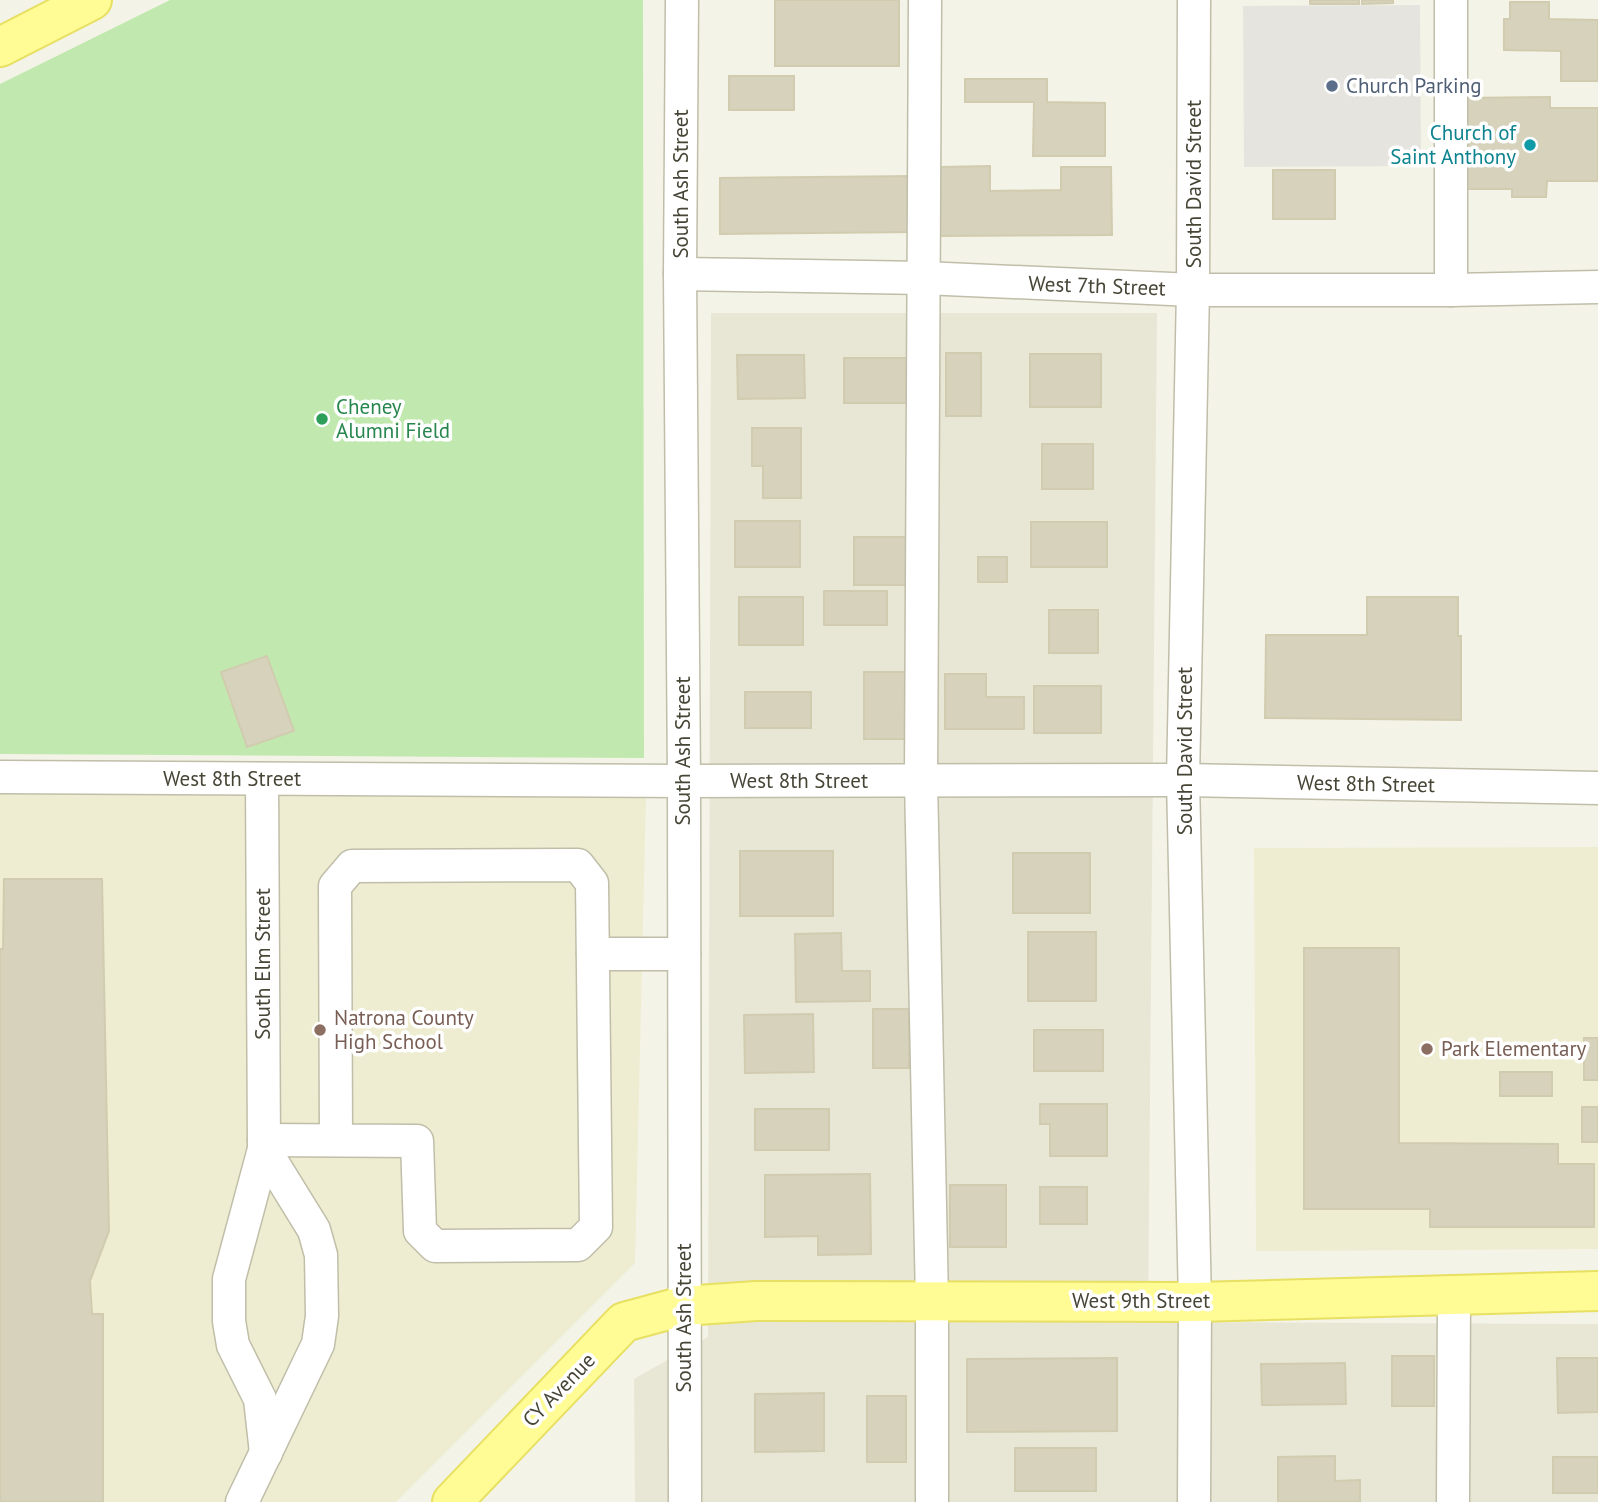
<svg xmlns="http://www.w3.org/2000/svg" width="1598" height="1502" viewBox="0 0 1598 1502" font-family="'PT Sans',sans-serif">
  <rect width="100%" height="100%" fill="#f4f3e7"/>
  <path fill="#e8e7d5" d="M711,313h446l-9,1009 450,2v178h-963l-1,-123 74,-42z"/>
  <g fill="#eeedd1">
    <path d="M0,794l646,2 -11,467 -239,239h-396z"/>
    <path d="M1598,847v402l-342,2 -2,-403z"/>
  </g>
  <path fill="#c1e9af" d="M170,0h473l1,758 -644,-4v-670z"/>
  <path fill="#e5e4df" d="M1420,5l1,161 -177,1 -1,-161z"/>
  <g fill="#d6d2bc" stroke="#d1ccaf" stroke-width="2">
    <rect x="775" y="0" width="124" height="66"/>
    <rect x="1310" y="0" width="49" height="4"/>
    <path d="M1362,0h31v3l-31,1z"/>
    <path d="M1510,2h39v17l49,1v61h-37v-30l-57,-1v-31h6z"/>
    <rect x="729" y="76" width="65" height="34"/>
    <path d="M965,79h82v23l58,1v53h-72l1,-54h-69z"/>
    <path d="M1550,97v11h48v73h-51l-1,16h-34v-8h-51v-91z"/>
    <path d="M990,166v25l71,-1v-23h50l1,68 -172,1v-69z"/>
    <rect x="1273" y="170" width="62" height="49"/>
    <path d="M916,176v56l-196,2v-56z"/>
    <rect x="946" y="353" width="35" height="63"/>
    <rect x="1030" y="354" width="71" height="53"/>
    <path d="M737,355h67l1,43 -67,1z"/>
    <rect x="844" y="358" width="72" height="45"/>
    <path d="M752,428h49v70h-38v-32h-11z"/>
    <rect x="1042" y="444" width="51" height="45"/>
    <rect x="735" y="521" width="65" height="46"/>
    <rect x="1031" y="522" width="76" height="45"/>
    <rect x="854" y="537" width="57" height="48"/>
    <rect x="978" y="557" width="29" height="25"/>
    <rect x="824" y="591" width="63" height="34"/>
    <rect x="739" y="597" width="64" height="48"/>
    <path d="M1367,597h91v39h3v84l-196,-2 1,-83h101z"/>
    <rect x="1049" y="610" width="49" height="43"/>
    <path d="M267,656l27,75 -47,16 -26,-75z"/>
    <rect x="864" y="672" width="49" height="67"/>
    <path d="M945,674h41v23h38v32h-79z"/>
    <rect x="1034" y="686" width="67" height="47"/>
    <rect x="745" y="692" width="66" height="36"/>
    <rect x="740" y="851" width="93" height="65"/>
    <rect x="1013" y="853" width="77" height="60"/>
    <path d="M4,879h98l7,352 -19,50 2,33h11v188h-103v-553h3z"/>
    <rect x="1028" y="932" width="68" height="69"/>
    <path d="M841,933l1,38h28v30l-74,1 -1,-68z"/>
    <path d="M1304,948h95v195l159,1v20h36v63h-164v-18h-126z"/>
    <rect x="873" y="1009" width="36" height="59"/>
    <path d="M813,1014l1,58 -69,1 -1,-58z"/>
    <rect x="1034" y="1030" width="69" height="41"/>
    <rect x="1584" y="1038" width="14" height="42"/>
    <rect x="1500" y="1072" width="52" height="24"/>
    <path d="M1040,1104h67v52h-57v-32h-10z"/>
    <rect x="1582" y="1107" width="16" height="35"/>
    <rect x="755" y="1109" width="74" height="41"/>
    <path d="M870,1174l1,80 -53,1v-19l-53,1v-62z"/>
    <rect x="950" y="1185" width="56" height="62"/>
    <rect x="1040" y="1187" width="47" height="37"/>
    <rect x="1392" y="1356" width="42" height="50"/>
    <path d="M1117,1358v73l-150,1v-73z"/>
    <path d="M1557,1358h41v54l-40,1z"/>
    <path d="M1345,1363l1,41 -84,1 -1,-41z"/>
    <path d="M824,1393v58l-69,1v-58z"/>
    <rect x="867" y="1396" width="39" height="66"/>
    <rect x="1015" y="1448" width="81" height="43"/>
    <path d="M1335,1456v25l25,-1v22h-82v-45z"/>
    <rect x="1553" y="1457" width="45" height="36"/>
  </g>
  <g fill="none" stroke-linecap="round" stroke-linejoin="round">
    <g stroke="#c0bea9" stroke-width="35">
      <g id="minor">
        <path d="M682,0l-2,274 4,507 1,721"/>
        <path d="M925,0l-4,780 11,521v201"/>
        <path d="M1451,0v290"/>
        <path d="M680,274l244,4 269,12h258l147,-3"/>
        <path d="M0,777l684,4 499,-1 415,8"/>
        <path d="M262,779l2,370 -35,130v42l4,24 27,54 6,54"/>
        <path d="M593,954h91"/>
        <path d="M264,1140l153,1 3,90 15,15 143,-1 18,-18 -4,-344 -14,-18 -226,1 -17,20 1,254"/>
        <path d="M242,1502l76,-158 4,-28 -1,-61 -7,-25 -50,-81"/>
        <path d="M1194,1502l1,-200 -12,-522 10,-490 1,-290"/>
        <path d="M1453,1502l1,-207"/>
      </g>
    </g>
    <g stroke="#e7e062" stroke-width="42">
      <g id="major">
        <path d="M0,47l92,-47"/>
        <path d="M452,1502l172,-180 59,-16 73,-5 439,1 403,-11"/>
      </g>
    </g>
    <use href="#minor" stroke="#fff" stroke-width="32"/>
    <use href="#major" stroke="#fffb95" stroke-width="38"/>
  </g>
  <circle fill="#5c6f8a" stroke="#fff" stroke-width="2.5" cx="1332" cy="86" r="7"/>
  <circle fill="#0f9aa8" stroke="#fff" stroke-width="2.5" cx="1530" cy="145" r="7"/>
  <circle fill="#2e9e5b" stroke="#fff" stroke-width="2.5" cx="322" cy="419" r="7"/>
  <g fill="#8d6e63" stroke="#fff" stroke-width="2.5">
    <circle cx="320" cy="1030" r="7"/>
    <circle cx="1427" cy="1049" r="7"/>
  </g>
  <g text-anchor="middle" stroke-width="7" stroke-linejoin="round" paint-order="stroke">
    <g font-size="21" fill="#4e5e75" stroke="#fff" text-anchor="start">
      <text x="1346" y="93">Church Parking</text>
    </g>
    <g font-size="21" fill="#0d838f" stroke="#fff" text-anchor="end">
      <text x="1516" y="140">Church of<tspan x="1516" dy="24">Saint Anthony</tspan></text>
    </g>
    <g font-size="21" fill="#474536" stroke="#fff">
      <text transform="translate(681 184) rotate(-90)" y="7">South Ash Street</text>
      <text transform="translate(1194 184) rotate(-90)" y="7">South David Street</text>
      <text transform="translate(1097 286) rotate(2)" y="7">West 7th Street</text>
      <text transform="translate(683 751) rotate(-90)" y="7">South Ash Street</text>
      <text transform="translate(1185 751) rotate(-90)" y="7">South David Street</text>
      <text x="232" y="786">West 8th Street</text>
      <text x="799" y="788">West 8th Street</text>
      <text transform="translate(1366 784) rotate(1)" y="7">West 8th Street</text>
      <text transform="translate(263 964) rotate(-90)" y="7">South Elm Street</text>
      <text x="1141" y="1308">West 9th Street</text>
      <text transform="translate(684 1318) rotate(-90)" y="7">South Ash Street</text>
      <text transform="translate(559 1390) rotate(-46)" y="7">CY Avenue</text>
    </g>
    <g font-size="21" fill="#27864d" stroke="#fff" text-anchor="start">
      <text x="336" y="414">Cheney<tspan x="336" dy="24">Alumni Field</tspan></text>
    </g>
    <g font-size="21" fill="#785e54" stroke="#fff" text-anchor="start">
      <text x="334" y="1025">Natrona County<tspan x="334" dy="24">High School</tspan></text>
      <text x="1441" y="1056">Park Elementary</text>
    </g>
  </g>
</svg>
